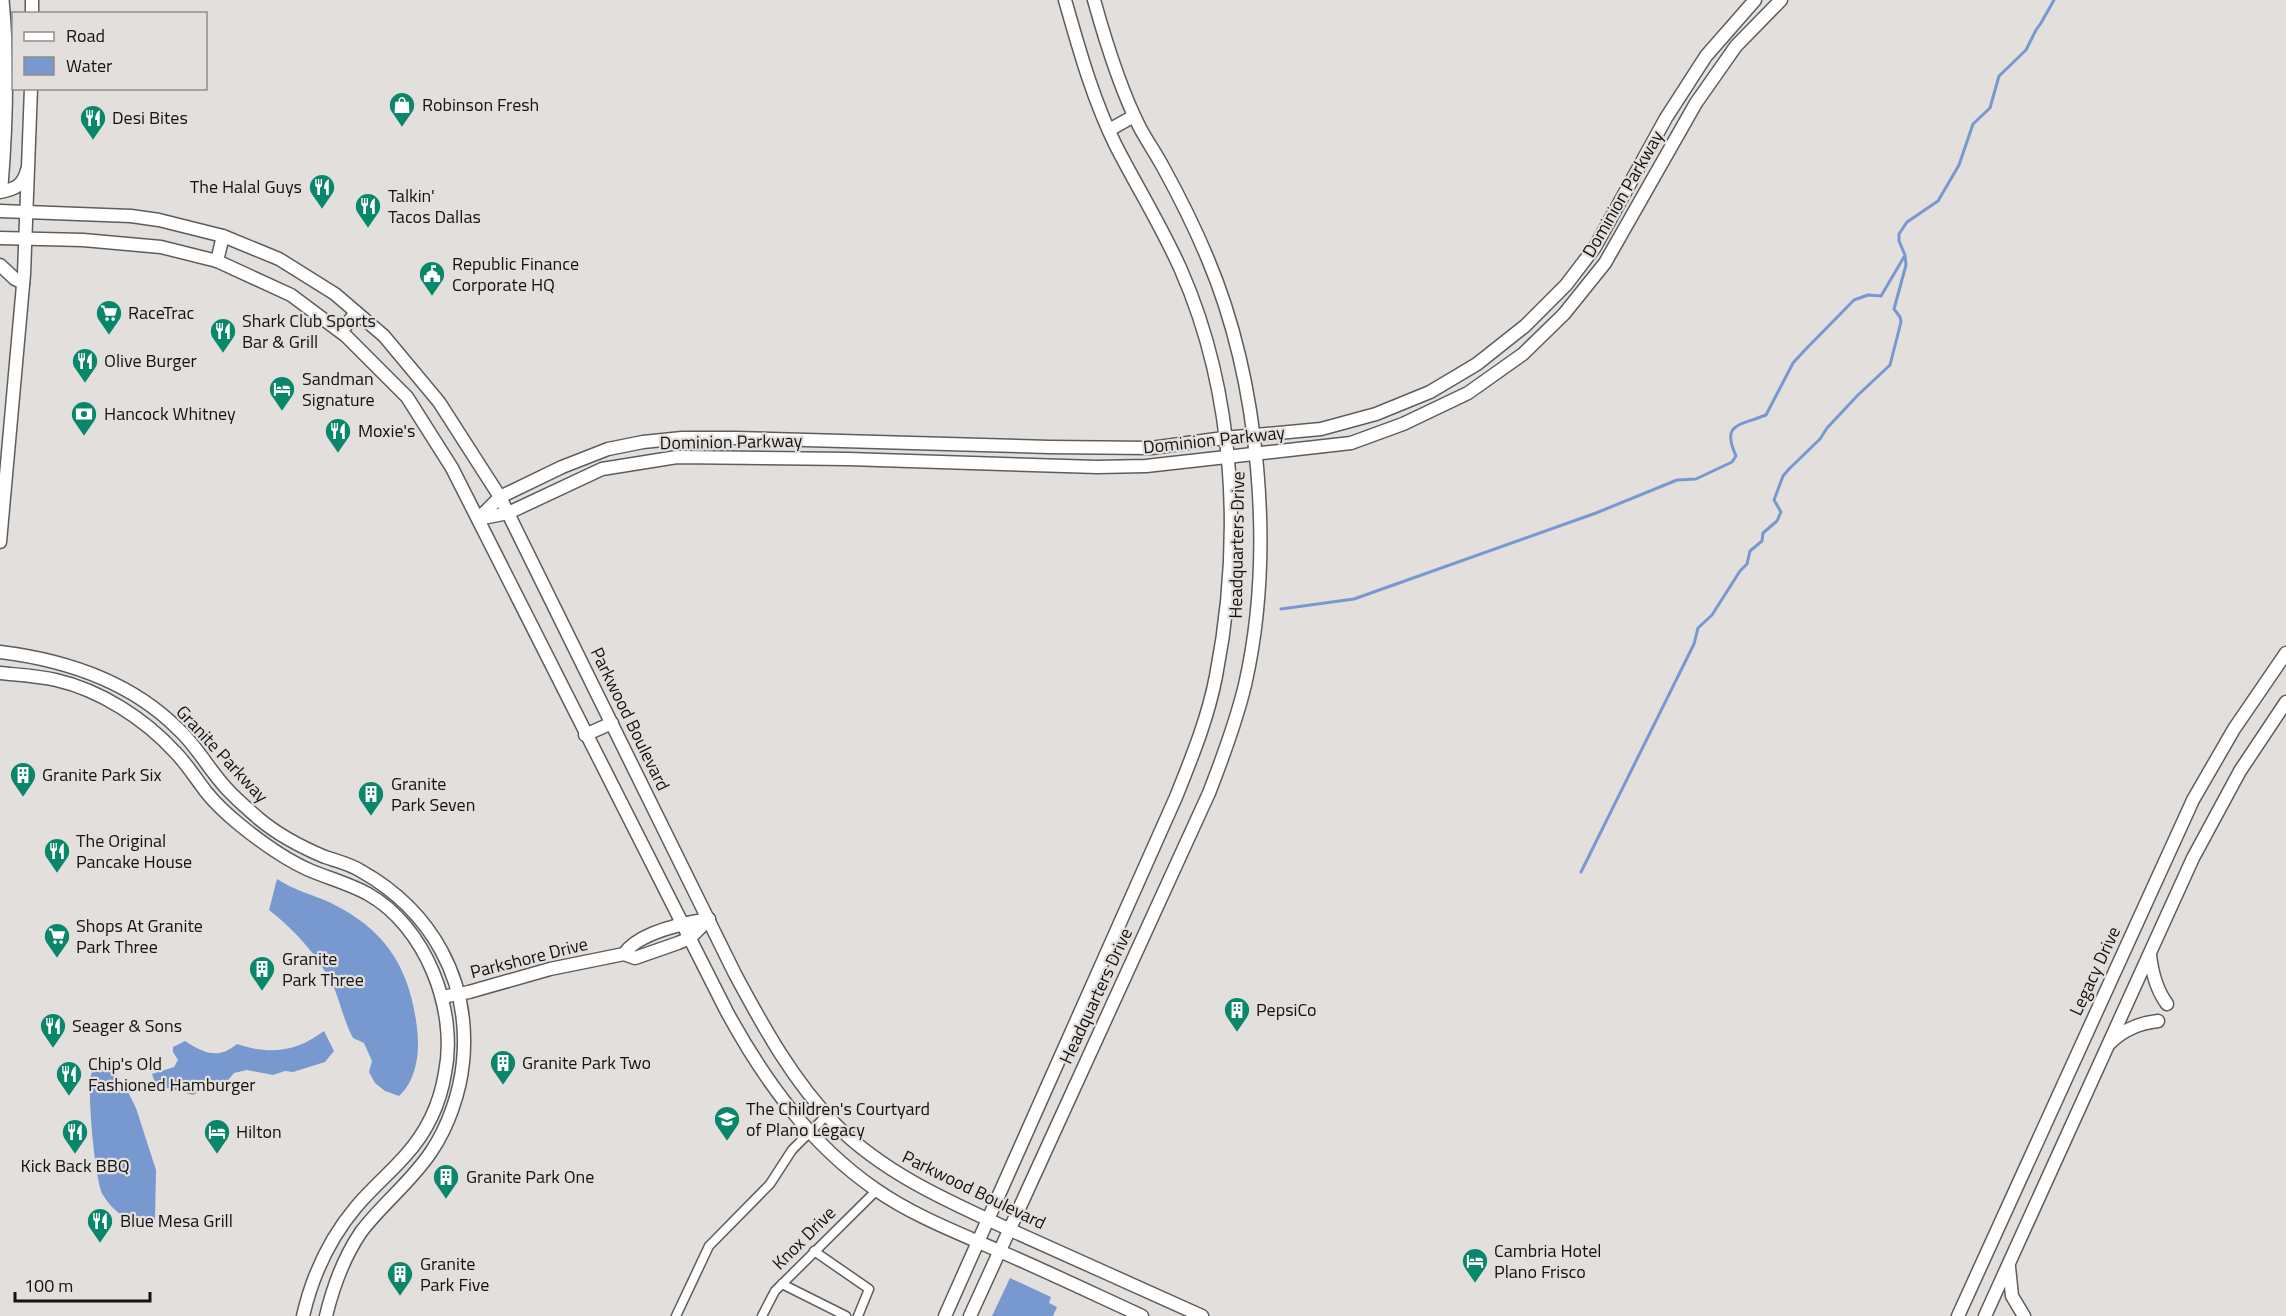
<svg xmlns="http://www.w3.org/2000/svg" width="2286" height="1316" viewBox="0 0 2286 1316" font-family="'Titillium Web',sans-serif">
  <rect width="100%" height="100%" fill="#e2dfdd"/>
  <g fill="#7899cf">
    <path d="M277,879c16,11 37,16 54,24 55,27 79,65 86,125 3,23 0,52 -18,68l-14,-5 -10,-8 -6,-11 3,-11 -8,-18 -11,-5c-8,-15 -12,-32 -18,-48 -14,-31 -39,-59 -66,-80z"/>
    <path d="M324,1031l10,20 -9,11 -32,10 -8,-1 -12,4 -26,-5 -13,3 -9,11 -17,3 -15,8 -25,-7 -10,3 -6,-17 22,-7 4,-7 -5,-8v-5l12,-6c19,12 33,19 52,3 33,11 59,8 87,-13z"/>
    <path d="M103,1062l9,8 14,18 10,20 20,62 -1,50 -7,5c-19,-3 -35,-13 -45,-30 -8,-13 -16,-104 -12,-120 2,-8 6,-10 12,-13z"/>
    <path d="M1010,1278l41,19 -2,6 8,4 -4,9h-61z"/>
  </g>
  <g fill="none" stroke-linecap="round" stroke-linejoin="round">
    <g stroke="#7899cf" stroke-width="3">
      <path d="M1281,609l73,-10 242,-86 81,-33 19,-1 36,-17 4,-6c-15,-33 3,-30 30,-41l27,-52 11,-12 50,-51 14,-5 13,1 23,-39"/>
      <path d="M1581,872l113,-228 4,-16 14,-13 28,-44 7,-7 3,-13 12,-10 1,-8 14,-12 4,-9 -7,-12 9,-24 6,-7 31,-30 7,-11 31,-33 32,-30 11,-43 -1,-5 -6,-8 12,-44 -1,-10 -6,-14v-7l8,-12 31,-21 21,-36 14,-41 17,-16 9,-32 27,-26 10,-20 5,-7 13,-23"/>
    </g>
    <g stroke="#5f5d5b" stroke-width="11">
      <g id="street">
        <path d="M814,1251l55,38 -11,27"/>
        <path d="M782,1284l64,32"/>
        <path d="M676,1316l33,-70 61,-62 22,-34 35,-35"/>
        <path d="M762,1316l13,-25 102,-101"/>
      </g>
    </g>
    <g stroke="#5f5d5b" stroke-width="15">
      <g id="secondary">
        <path d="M32,0v14"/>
        <path d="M1109,130l25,-14"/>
        <path d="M0,192c15,-3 23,-6 27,-22"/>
        <path d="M0,211l131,5 28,4 64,16 56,23 56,35 49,42 55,66 61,95 235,477c29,54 58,107 101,151 50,50 116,78 179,107 62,28 125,56 187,84"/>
        <path d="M0,238l83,2 78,7 56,14 74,34 55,41 61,61 45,71 275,544c37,68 83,132 148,177 37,26 81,43 122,61 49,21 97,44 145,66"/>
        <path d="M217,261l6,-25"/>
        <path d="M0,265l15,14 8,4"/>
        <path d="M341,332l15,-20"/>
        <path d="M479,518l21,-21 62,-30 46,-18 35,-7 39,-4h54l313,9 102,1 73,-10 97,-9 55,-15 54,-22 47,-28 48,-38 41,-41 29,-38 71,-129 40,-62 49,-56"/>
        <path d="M478,519l30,-6 94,-44 75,-12 171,2 249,8 49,-1 205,-23 52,-19 65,-31 55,-39 41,-40 41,-51 91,-160 40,-57 45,-46"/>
        <path d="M0,542l24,-268 7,-186"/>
        <path d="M0,652c65,8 131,30 178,77 19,17 31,41 49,60 9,10 21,20 31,29 20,17 43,29 67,39 12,4 25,7 36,14 71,40 110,110 102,191 -3,31 -15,65 -32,90 -20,30 -49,52 -70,80 -17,25 -28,55 -35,84"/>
        <path d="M0,673c19,2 38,3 56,7 44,10 89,39 119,72 12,12 21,27 32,41 9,11 22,23 33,32 21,17 43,33 67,44 20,9 41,14 61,25 57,32 90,115 77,179 -5,31 -19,60 -40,83 -16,18 -34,33 -49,51 -26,31 -44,70 -53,109"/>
        <path d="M585,735l27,-12"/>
        <path d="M624,954c14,-21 60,-31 85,-35"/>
        <path d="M2150,955c2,18 6,34 17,49"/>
        <path d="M442,997l27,-5 81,-23 74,-15 11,4 43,-15 12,-5 19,-19"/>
        <path d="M2110,1043c14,-14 29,-20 48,-22"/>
        <path d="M2009,1267l3,29 12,20"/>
        <path d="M945,1316l231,-519c16,-40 32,-79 40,-121 26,-133 20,-281 -35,-406 -19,-43 -44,-83 -65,-124 -23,-46 -37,-97 -51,-146"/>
        <path d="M970,1316l239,-523c14,-36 27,-71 36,-108 30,-132 15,-303 -38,-428 -13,-31 -28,-61 -44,-90 -7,-13 -16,-26 -23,-39 -20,-39 -34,-85 -46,-128"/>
        <path d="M1958,1316l235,-516 41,-71 52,-76"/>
        <path d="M1985,1316l208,-458 47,-87 46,-69"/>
      </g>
    </g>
    <g stroke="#5f5d5b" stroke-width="18">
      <path id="highway" d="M0,186c5,-62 7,-124 1,-186"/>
    </g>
    <use href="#street" stroke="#fff" stroke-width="8"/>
    <use href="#secondary" stroke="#fff" stroke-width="12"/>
    <use href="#highway" stroke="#fff" stroke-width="15"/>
  </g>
  <defs>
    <g id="shop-pin" transform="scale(1.35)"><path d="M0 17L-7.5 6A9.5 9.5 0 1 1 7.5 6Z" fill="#08876a" stroke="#e2dfdd"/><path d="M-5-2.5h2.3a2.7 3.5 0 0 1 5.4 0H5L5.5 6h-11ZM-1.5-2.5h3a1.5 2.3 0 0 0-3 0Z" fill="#fff"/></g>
    <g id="restaurant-pin" transform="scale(1.35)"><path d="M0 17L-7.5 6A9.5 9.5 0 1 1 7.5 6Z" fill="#08876a" stroke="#e2dfdd"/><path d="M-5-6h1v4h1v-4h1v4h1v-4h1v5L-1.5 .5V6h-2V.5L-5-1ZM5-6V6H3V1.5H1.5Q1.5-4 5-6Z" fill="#fff"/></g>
    <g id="civic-pin" transform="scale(1.35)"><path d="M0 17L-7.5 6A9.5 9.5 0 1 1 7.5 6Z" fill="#08876a" stroke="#e2dfdd"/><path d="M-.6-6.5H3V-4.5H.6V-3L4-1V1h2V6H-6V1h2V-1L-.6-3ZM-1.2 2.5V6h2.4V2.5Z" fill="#fff"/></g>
    <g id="supermarket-pin" transform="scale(1.35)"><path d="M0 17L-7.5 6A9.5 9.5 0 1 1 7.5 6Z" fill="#08876a" stroke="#e2dfdd"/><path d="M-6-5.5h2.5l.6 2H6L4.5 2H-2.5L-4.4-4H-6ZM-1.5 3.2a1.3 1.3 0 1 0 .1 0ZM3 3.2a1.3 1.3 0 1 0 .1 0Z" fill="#fff"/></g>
    <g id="hotel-pin" transform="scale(1.35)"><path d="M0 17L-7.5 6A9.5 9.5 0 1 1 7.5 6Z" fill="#08876a" stroke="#e2dfdd"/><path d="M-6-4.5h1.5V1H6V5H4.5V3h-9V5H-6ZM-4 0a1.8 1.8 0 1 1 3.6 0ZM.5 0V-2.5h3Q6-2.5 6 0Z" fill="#fff"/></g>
    <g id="bank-pin" transform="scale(1.35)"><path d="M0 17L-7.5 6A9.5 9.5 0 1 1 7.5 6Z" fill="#08876a" stroke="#e2dfdd"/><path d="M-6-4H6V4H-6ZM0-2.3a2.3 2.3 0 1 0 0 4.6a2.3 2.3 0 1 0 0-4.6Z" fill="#fff"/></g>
    <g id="building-pin" transform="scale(1.35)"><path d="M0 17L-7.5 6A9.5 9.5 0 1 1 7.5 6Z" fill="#08876a" stroke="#e2dfdd"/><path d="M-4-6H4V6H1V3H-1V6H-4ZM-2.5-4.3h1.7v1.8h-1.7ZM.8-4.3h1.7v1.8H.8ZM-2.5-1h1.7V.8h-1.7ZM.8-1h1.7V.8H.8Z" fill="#fff"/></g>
    <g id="school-pin" transform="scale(1.35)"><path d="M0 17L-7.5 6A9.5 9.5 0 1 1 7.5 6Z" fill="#08876a" stroke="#e2dfdd"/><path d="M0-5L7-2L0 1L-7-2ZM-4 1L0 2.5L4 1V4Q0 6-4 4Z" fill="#fff"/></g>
  </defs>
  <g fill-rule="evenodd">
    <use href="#shop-pin" x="402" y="105"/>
    <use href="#restaurant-pin" x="93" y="118"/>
    <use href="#restaurant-pin" x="322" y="187"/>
    <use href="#restaurant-pin" x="368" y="206"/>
    <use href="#civic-pin" x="432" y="274"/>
    <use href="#supermarket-pin" x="109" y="313"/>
    <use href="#restaurant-pin" x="223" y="331"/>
    <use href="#restaurant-pin" x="85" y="361"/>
    <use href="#hotel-pin" x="282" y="389"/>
    <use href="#bank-pin" x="84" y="414"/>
    <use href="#restaurant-pin" x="338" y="431"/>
    <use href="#building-pin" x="23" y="775"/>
    <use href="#building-pin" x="371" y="794"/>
    <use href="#restaurant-pin" x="57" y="851"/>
    <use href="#supermarket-pin" x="57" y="936"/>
    <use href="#building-pin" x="262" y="969"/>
    <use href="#building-pin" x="1237" y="1010"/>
    <use href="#restaurant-pin" x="53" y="1026"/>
    <use href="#building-pin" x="503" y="1063"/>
    <use href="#restaurant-pin" x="69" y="1074"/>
    <use href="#school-pin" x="727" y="1119"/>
    <use href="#restaurant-pin" x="75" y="1132"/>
    <use href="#hotel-pin" x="217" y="1132"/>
    <use href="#building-pin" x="446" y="1177"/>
    <use href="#restaurant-pin" x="100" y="1221"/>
    <use href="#hotel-pin" x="1475" y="1261"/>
    <use href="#building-pin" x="400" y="1274"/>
  </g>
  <g text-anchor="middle" stroke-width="4.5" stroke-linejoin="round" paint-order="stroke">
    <g font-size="18" fill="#141312" stroke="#e2dfdd" text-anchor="start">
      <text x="422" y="111">Robinson Fresh</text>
      <text x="112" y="124">Desi Bites</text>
      <text x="302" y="193" text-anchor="end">The Halal Guys</text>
      <text x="388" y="202">Talkin'<tspan x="388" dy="21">Tacos Dallas</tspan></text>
      <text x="452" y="270">Republic Finance<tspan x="452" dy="21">Corporate HQ</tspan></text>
      <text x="128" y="319">RaceTrac</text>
      <text x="242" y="327">Shark Club Sports<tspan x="242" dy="21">Bar &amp; Grill</tspan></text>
      <text x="104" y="367">Olive Burger</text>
      <text x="302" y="385">Sandman<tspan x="302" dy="21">Signature</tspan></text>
      <text x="104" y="420">Hancock Whitney</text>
      <text x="358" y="437">Moxie's</text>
      <text x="42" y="781">Granite Park Six</text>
      <text x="391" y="790">Granite<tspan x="391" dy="21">Park Seven</tspan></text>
      <text x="76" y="847">The Original<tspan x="76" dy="21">Pancake House</tspan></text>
      <text x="76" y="932">Shops At Granite<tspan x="76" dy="21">Park Three</tspan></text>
      <text x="282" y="965">Granite<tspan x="282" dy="21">Park Three</tspan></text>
      <text x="1256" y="1016">PepsiCo</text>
      <text x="72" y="1032">Seager &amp; Sons</text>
      <text x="522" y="1069">Granite Park Two</text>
      <text x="88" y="1070">Chip's Old<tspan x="88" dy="21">Fashioned Hamburger</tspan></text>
      <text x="746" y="1115">The Children's Courtyard<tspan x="746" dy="21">of Plano Legacy</tspan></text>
      <text x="236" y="1138">Hilton</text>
      <text x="75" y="1172" text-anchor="middle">Kick Back BBQ</text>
      <text x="466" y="1183">Granite Park One</text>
      <text x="120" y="1227">Blue Mesa Grill</text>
      <text x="1494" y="1257">Cambria Hotel<tspan x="1494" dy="21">Plano Frisco</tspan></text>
      <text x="420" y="1270">Granite<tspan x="420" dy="21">Park Five</tspan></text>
    </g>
    <g font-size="18" fill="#141312" stroke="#e2dfdd">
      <text transform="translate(1623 194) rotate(-60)" y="6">Dominion Parkway</text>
      <text transform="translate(1214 440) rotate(-6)" y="6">Dominion Parkway</text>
      <text transform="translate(731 442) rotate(-1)" y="6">Dominion Parkway</text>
      <text transform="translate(1237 545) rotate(-89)" y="6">Headquarters Drive</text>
      <text transform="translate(630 719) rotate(64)" y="6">Parkwood Boulevard</text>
      <text transform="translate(222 754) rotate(47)" y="6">Granite Parkway</text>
      <text transform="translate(529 958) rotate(-14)" y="6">Parkshore Drive</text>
      <text transform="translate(2095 971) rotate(-65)" y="6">Legacy Drive</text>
      <text transform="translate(1096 996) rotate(-65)" y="6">Headquarters Drive</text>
      <text transform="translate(974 1190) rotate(26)" y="6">Parkwood Boulevard</text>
      <text transform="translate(804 1238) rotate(-45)" y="6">Knox Drive</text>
    </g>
  </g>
  <rect x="12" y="12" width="195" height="78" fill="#e2dfdd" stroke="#908d8c" stroke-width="1.5"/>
  <rect x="24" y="32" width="30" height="9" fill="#ffffff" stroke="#908d8c" stroke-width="1.5"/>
  <text x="66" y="42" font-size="18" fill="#141312">Road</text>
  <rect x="24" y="57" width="30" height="18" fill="#7899cf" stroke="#908d8c" stroke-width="1.5"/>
  <text x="66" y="72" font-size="18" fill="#141312">Water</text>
  <path d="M15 1292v9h135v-9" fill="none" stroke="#141312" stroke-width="3"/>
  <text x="24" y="1292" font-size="18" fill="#141312" stroke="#e2dfdd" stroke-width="4.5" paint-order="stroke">100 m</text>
</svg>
